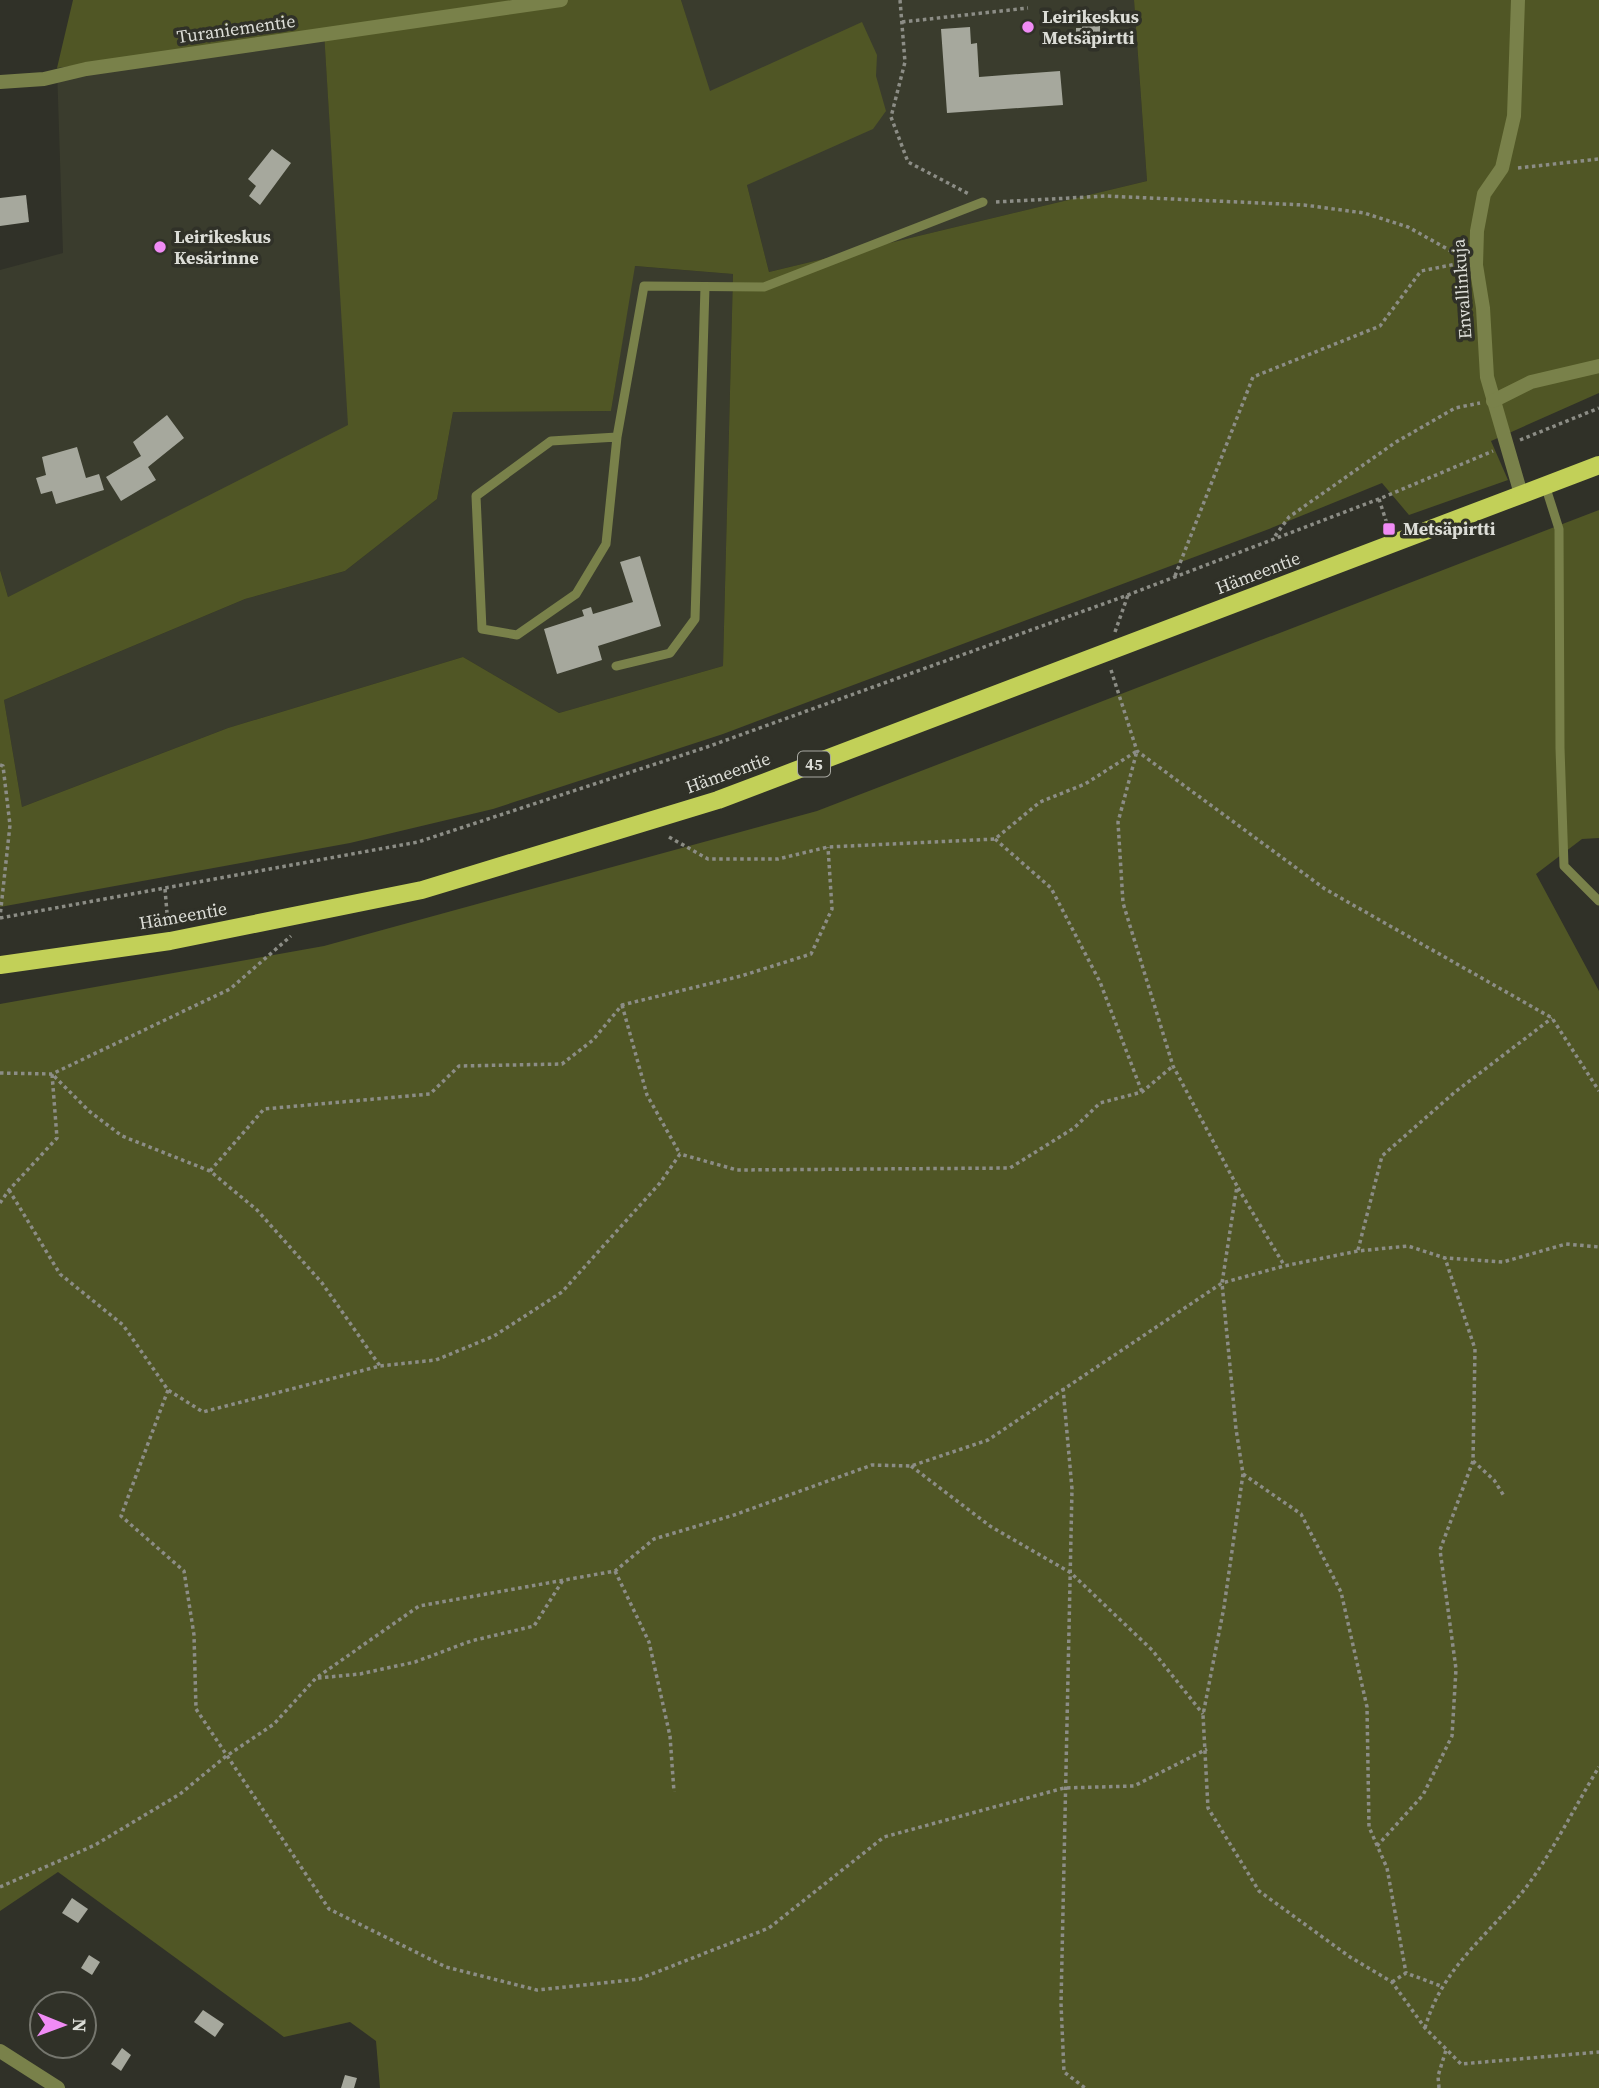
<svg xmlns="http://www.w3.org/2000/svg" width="1599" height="2088" viewBox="0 0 1599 2088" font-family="'Source Serif 4',serif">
  <rect width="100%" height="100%" fill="#303128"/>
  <g fill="#3a3c2d">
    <path d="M681,0h453l13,181 -378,91 -22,-87 -38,-94z"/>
    <path d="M324,32l25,394 -341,171 -8,-27v-300l63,-17 -6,-185z"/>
    <path d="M634,266l99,8 -10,392 -164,47 -96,-56 -235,71 -206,79 -18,-107 241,-101 100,-28 92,-72 16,-87 158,-1z"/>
  </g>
  <g fill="#505625" fill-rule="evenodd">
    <path d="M73,0h608l29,91 152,-69 15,33 -1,21 10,35 -13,18 -126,56 22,87 378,-91 -13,-181h465v393l-108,48 17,39 -99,35 -27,-32 -113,46 -546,205 -230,75 -143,34 -350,64v-337l8,27 340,-172 -24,-393 -267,36zM635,266l98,8 -10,392 -164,47 -96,-56 -235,71 -206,79 -18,-107 241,-101 100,-28 92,-72 16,-87 158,-1z"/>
    <path d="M1599,510v328l-17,1 -46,35 63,117v1097h-1219l-4,-47 -26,-19 -66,15 -226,-165 -58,39v-907l324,-58 493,-135z"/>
  </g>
  <g fill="#a6a89d">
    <path d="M1082,18h18v25h-24v-15h6z"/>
    <path d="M970,27l1,17 6,-1 2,34 81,-6 3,34 -116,8 -6,-84z"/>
    <path d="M272,149l19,14 -31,42 -11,-9 7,-10 -8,-7z"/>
    <path d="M26,195l3,27 -29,4v-28z"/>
    <path d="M167,415l17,23 -36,29 8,13 -35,21 -15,-24 35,-21 -8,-14z"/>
    <path d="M77,447l9,31 13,-4 5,16 -48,14 -4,-13 -11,3 -5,-16 10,-3 -4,-18z"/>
    <path d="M640,556l21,70 -63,20 4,14 -45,14 -13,-45 40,-13 -2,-6 9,-3 2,7 40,-12 -13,-40z"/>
    <path d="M72,1898l16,11 -10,14 -16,-10z"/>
    <path d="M89,1955l11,7 -8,13 -11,-7z"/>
    <path d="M203,2010l21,14 -9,13 -21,-15z"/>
    <path d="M122,2048l9,7 -10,16 -10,-7z"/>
    <path d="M345,2075l12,3 -3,10h-13z"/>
  </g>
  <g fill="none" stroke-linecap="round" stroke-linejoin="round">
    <g stroke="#8c8d86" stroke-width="3.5" stroke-dasharray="3.5 3.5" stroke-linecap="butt">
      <path d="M900,0l5,62 -14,55 17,45 61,32"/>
      <path d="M902,22l126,-14"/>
      <path d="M1518,168l81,-9"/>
      <path d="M996,202l110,-6 198,9 60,8 44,14 52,29"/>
      <path d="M1520,440l79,-32"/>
      <path d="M1379,499l9,28"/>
      <path d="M1275,536l14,-19 107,-75 59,-34 25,-5"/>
      <path d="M1175,576l78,-199 127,-51 41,-55 40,-8"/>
      <path d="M1115,632l13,-37"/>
      <path d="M1111,670l26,81 188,138 227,129 47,73"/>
      <path d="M0,765l3,1 7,59 -10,92"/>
      <path d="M669,837l39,22h70l50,-12 167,-8 45,-37 45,-18 52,-33 -19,71 5,81 50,163 64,120 -15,97 14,146 7,45 -19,133 -21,108 5,93 51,83 91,66 42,25 33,46 36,36 138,-12"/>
      <path d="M995,839l56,49 49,94 42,110"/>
      <path d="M165,889l3,36"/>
      <path d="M0,918l418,-76 289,-95 421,-152 251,-96 114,-48"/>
      <path d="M622,1005l25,90 33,59"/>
      <path d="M0,1073l52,1 178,-85 61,-53"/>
      <path d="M210,1171l54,-62 166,-15 29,-28 103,-2 31,-24 29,-35 119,-29 70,-22 21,-45 -4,-62"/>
      <path d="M1238,1188l46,77"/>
      <path d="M9,1190l51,84 63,51 45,65 35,22 177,-46 56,-6 58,-24 68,-44 98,-109 20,-29 57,16 273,-2 64,-40 26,-25 42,-11 31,-26"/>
      <path d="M0,1203l9,-13 48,-52 -5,-64 37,37 33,25 88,35 47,39 65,73 58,83"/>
      <path d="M1358,1250l24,-94 73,-64 97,-74"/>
      <path d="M1063,1388l9,101 -11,515 3,68 21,16"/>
      <path d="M168,1390l-47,126 63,55 10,64 2,74 133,200 117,58 91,23 102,-11 130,-51 115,-91 180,-49 70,-2 73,-37"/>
      <path d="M1473,1461l21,19 10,16"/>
      <path d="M911,1466l79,60 81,47 81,77 51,64"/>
      <path d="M1243,1474l58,40 40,78 26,115 2,120 18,41 19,105"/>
      <path d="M615,1571l34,71 21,94 4,56"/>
      <path d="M318,1678l42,-4 55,-12 56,-21 63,-15 29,-46"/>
      <path d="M1377,1846l46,-51 29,-59 4,-67 -16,-119 33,-89 2,-112 -30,-91"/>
      <path d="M0,1887l95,-42 85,-51 45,-37 49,-33 42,-46 103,-72 196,-35 39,-32 80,-24 138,-50 39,1 77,-26 234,-157 62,-17 74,-15 50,-5 37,12 58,4 63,-18 33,3"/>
      <path d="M1392,1982l14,-9 35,13"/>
      <path d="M1425,2028c16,-58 59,-89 95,-133 28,-34 55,-89 79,-128"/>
      <path d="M1439,2088l-1,-12 8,-26"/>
    </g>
    <g stroke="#79814a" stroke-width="9">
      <path d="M617,437l-66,4 -75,55 6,133 35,6 59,-41 30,-50 11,-107 27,-151 120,1 219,-85"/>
      <path d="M1545,485l14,44 1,219 4,118 35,35"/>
      <path d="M616,666l54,-13 25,-34 10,-332"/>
    </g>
    <g stroke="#79814a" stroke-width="14">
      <path d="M1518,0l-4,116 -12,52 -18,26 -7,37 -1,34 7,43 4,69 34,117"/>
      <path d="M0,82l44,-3 42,-10 475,-69"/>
      <path d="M1493,401l38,-19 68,-16"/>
      <path d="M0,2051l58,37"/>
    </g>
    <path stroke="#c2d058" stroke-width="18" d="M0,965l170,-24 252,-51 296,-90 881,-335"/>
  </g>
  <g fill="#f08bf5" stroke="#303128" stroke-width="2.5">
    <circle cx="1028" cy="27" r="7"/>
    <circle cx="160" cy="247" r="7"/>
    <rect x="1382" y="522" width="14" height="14" rx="3.5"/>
  </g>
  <g text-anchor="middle" stroke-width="7" stroke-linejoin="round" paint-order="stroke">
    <rect fill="#303128" stroke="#a8a9a2" stroke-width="2" x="798" y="751.5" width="32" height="25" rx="5"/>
    <g font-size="16" font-weight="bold" fill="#dcddd7">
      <text x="814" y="770">45</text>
    </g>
    <g font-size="18" font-weight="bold" fill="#dcddd7" stroke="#303128" text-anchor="start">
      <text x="1042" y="23">Leirikeskus<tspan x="1042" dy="21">Metsäpirtti</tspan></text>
      <text x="174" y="243">Leirikeskus<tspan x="174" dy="21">Kesärinne</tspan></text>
      <text x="1403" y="535">Metsäpirtti</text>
    </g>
    <g font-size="18" fill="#dcddd7" stroke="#303128">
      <text transform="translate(236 29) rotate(-8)" y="6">Turaniementie</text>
      <text transform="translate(1462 289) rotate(-94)" y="6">Envallinkuja</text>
      <text transform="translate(1258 573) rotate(-21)" y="6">Hämeentie</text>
      <text transform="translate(728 773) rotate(-20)" y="6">Hämeentie</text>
      <text transform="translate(183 916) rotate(-10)" y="6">Hämeentie</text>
    </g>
  </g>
  <g transform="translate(63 2025) rotate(91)"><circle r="33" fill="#303128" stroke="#75766e" stroke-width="2"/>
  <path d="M0-5L12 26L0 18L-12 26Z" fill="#f08bf5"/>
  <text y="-10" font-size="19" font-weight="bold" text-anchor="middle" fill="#dcddd7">N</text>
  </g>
</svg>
